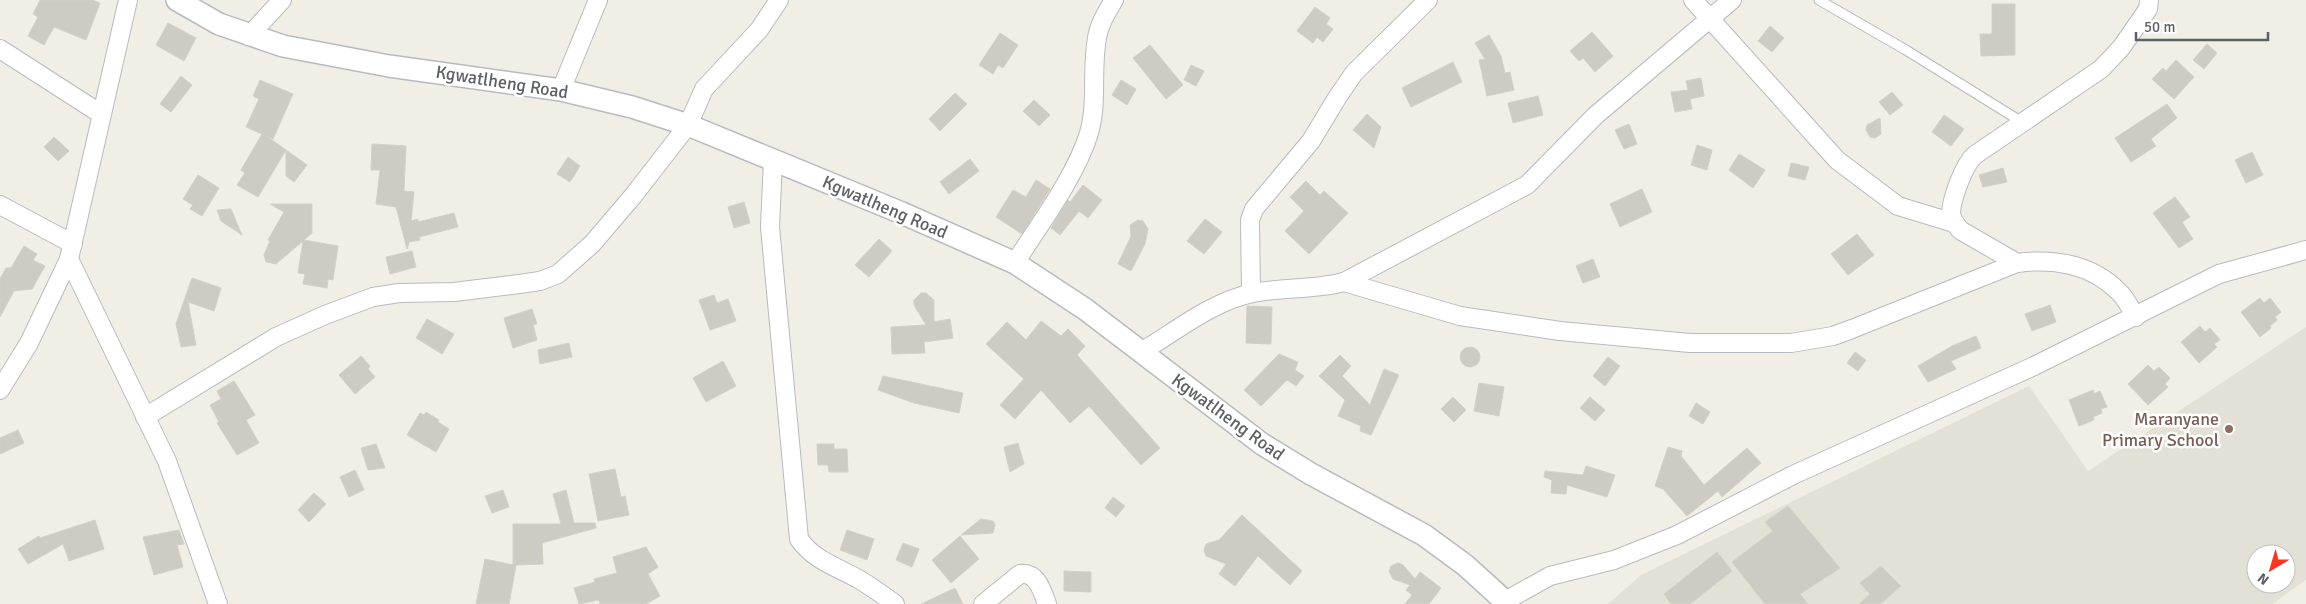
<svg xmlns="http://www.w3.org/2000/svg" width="2306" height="604" viewBox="0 0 2306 604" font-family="Signika,sans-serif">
  <rect width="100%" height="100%" fill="#f0eee5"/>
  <path fill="#e3e0d5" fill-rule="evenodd" d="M2306,327v253l-34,24h-664l33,-29 388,-189 59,85zM2256,554h30v30h-30z"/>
  <g fill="#cdcbc4" stroke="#d6d0c2">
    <path d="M40,0h52l8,3 -14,37 -32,-13 -10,18 -16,-9 10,-19 -5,-3z"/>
    <path d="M1992,4h23v51l-34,1 -1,-22h12z"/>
    <path d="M1315,7l15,11 -4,6 7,5 -10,13 -6,-5 -4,6 -16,-12z"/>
    <path d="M168,23l28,15 -12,23 -28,-16z"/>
    <path d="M1770,26l14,12 -12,14 -14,-11z"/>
    <path d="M1592,32l21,24 -18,16 -12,-14 -4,3 -9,-10z"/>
    <path d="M1000,33l18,12 -15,23 -5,-3 -5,9 -14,-9z"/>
    <path d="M1489,35l12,21 4,17 5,-1 4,18 -27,6 -8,-36 6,-1 -10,-16z"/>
    <path d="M2207,44l10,9 -13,16 -11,-9z"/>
    <path d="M1150,45l33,40 -17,14 -33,-41z"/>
    <path d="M2176,60l18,17 -20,22 -22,-20 11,-11 3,3z"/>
    <path d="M1453,62l9,20 -51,25 -9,-19z"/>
    <path d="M1191,65l13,6 -8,15 -12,-6z"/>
    <path d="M181,76l11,9 -21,27 -11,-8z"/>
    <path d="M1701,78l3,18 -14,3 2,10 -17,3 -4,-20 17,-2 -2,-9z"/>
    <path d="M260,80l33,14 -20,45 -8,-4 21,15 -28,47 -21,-12 8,-12 -4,-3 21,-36 -16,-7 13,-28 -6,-3z"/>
    <path d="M1121,80l15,9 -9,16 -15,-10z"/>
    <path d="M1892,92l11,13 -13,10 -11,-13z"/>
    <path d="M955,93l12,11 -27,27 -11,-12z"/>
    <path d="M1538,96l5,19 -30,8 -5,-20z"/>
    <path d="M1034,100l16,15 -11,11 -16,-15z"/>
    <path d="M2167,104l10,14 -26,21 5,7 -25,16 -16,-24z"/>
    <path d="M1367,114l14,13 -7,21 -21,-18z"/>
    <path d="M1944,115l20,14 -13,17 -19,-14z"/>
    <path d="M1880,118l1,16 -6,4 -5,-1 -4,-7 1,-5z"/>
    <path d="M1629,124l8,20 -13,5 -9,-19z"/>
    <path d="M54,137l15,14 -11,10 -14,-14z"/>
    <path d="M372,144l34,2 -2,45 10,1 -3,29 7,-2v3l36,-9 4,14 -39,10 1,3 -11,2 -2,7 -11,-42 -20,-3 4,-34h-9z"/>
    <path d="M1697,145l15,5 -5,20 -16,-5z"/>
    <path d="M286,150l21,15 -13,17 -8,-6z"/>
    <path d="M2252,152l11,23 -17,8 -11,-23z"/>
    <path d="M1739,154l26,16 -12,18 -24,-18z"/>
    <path d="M568,157l12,9 -10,16 -13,-8z"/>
    <path d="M970,159l9,12 -30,23 -9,-12z"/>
    <path d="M1791,163l18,4 -4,13 -17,-4z"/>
    <path d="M2003,168l4,14 -24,5 -4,-12z"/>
    <path d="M198,175l21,13 -17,28 -12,-7 3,-4 -10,-6z"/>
    <path d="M1036,180l14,9 -28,45 -26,-17 17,-27 13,7z"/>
    <path d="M1306,181l14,14 4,-4 24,22 -39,41 -24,-23 19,-20 -14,-14z"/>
    <path d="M1083,185l19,15 -14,18 -9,-7 -19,24 -9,-7 17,-28 2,2z"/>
    <path d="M1642,189l10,23 -32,15 -10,-23z"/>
    <path d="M2175,197l15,20 -8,5 11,17 -14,9 -26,-35z"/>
    <path d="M744,202l6,21 -16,5 -6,-21z"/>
    <path d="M270,204h42v29l-8,7 34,6 -5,34 -5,-1 -1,9 -24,-4 2,-10 -7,-1 5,-32 -27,23 -10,-2 -2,-7 6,-14 -2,-1 16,-28z"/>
    <path d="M231,209l11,26 -21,-14 -4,-11z"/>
    <path d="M1205,219l17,13 -18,22 -17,-13z"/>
    <path d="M1138,220l5,1 5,8 -3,15 -14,27 -13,-7 13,-28 -1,-11z"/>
    <path d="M1857,234l17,21 -26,20 -17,-21z"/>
    <path d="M879,239l13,12 -23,26 -14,-12z"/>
    <path d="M24,246l13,8 -4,6 12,6 -13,23 -18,2 -14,26v-38l6,-11h5z"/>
    <path d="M412,251l4,16 -26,7 -4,-17z"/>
    <path d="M1593,259l7,18 -17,6 -7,-17z"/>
    <path d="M192,278l29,10 -7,23 -26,-9 8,43 -15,2 -5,-23z"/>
    <path d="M921,293h5l8,7v22l16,-3 3,19 -29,4 1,11 -33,1 -1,-27 35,-2 -12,-20v-5z"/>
    <path d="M714,295l3,8 11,-4 8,22 -26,9 -11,-30z"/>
    <path d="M2260,298l4,5 6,-5 11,14 -6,5 2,3 -7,6 1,2 -11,9 -19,-25z"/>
    <path d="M2050,305l6,17 -24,9 -7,-17z"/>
    <path d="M1247,306l25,1 -1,37 -25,-1z"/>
    <path d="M532,309l5,15 -4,1 4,15 -24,8 -9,-30z"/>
    <path d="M427,319l27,15 -12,20 -26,-16z"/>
    <path d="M1041,321l20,15 7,-7 17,17 -8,9 83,93 -19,17 -52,-59 -19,17 -29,-33 -26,29 -15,-14 24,-26 -38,-35 21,-22 19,18z"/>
    <path d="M2200,326l5,6 5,-4 10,12 -6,4 3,3 -18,16 -18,-21z"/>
    <path d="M1976,336l5,12 -30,13 5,8 -28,13 -10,-16 34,-20z"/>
    <path d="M569,343l3,14 -32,7 -2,-14z"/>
    <circle cx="1470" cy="357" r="10"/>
    <path d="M1855,352l11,8 -8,11 -11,-8z"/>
    <path d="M1279,354l19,8 -3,8 9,6 -8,10 -9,-6 -26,26 -17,-16z"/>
    <path d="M1340,355l11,11 -9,10 28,29 14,-36 15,6 -28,60 -11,-4 1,-5 -23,-10 7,-16 -26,-24z"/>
    <path d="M361,356l9,10 -2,3 7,8 -20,17 -16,-19z"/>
    <path d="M1608,357l12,9 -15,20 -12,-10z"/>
    <path d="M723,361l13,25 -30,16 -13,-24z"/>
    <path d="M2148,365l6,6 5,-4 11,11 -5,6 3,3 -20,18 -20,-21z"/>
    <path d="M883,376l80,17 -4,20 -45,-10 -36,-13z"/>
    <path d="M234,381l21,34 -9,5 13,23 -22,12 -20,-32 2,-1 -9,-17 11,-6 -4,-8z"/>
    <path d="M1479,383l25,4 -5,29 -25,-5z"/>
    <path d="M2093,390l1,4 6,-3 7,16 -6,2 1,4 -9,4 1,3 -15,6 -10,-26z"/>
    <path d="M1453,397l13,13 -12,12 -13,-13z"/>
    <path d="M1590,397l15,13 -10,11 -15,-13z"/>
    <path d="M1696,403l14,9 -7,12 -14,-8z"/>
    <path d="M426,412l13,8 -1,2 11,7 -13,23 -29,-17 13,-22 4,2z"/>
    <path d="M18,430l6,13 -24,11v-16z"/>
    <path d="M1018,443l6,21 -14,8 -6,-25z"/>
    <path d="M376,444l9,24 -17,2 -7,-22z"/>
    <path d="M817,444h17v5h13l1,23h-19l-1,-7h-10z"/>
    <path d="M1668,447l14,4 -1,5 23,29 43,-37 14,15 -39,34 -4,-6 -31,25 -24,-27 -8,-3z"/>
    <path d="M1586,466l29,9 -8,22 -40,-12 -1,9 -15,-1 1,-13 -8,-3 1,-6 38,4z"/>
    <path d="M615,469l6,28 4,-1 4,19 -31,6 -9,-47z"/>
    <path d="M355,470l9,20 -15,7 -9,-20z"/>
    <path d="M503,490l6,17 -17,6 -7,-17z"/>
    <path d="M566,490l8,33h21l1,5 -54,15 1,21 -27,1 -7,39h-33l9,-45 28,6v-41h48l-8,-30z"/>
    <path d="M314,493l12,11 -17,18 -11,-12z"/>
    <path d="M1113,497l12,9 -9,11 -11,-9z"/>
    <path d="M1788,506l52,62 -40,26 8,10h-43l-33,-42 41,-31 -8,-9z"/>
    <path d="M1242,515l60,56 -12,14 -32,-29 -23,30 -16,-12 7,-10 -20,-8 -2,-6 2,-6 13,-4z"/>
    <path d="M981,519l12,2 2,4 -2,8 -32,2z"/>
    <path d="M95,520l9,29 -35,12 -6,-17 -35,20 -10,-15 21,-13 1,2z"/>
    <path d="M179,530l5,14 -7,1 6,22 -29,8 -11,-38z"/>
    <path d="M847,530l27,9 -7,21 -27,-10z"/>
    <path d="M960,536l19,23 -28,24 -19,-23z"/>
    <path d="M903,543l16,6 -7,18 -16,-7z"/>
    <path d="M646,547l12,20 -10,7 12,22 -14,8h-46l-1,-4 -20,4 -5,-16 21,-6 -1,-3 23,-6 -4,-16z"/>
    <path d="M1717,552l15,19 -42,33h-19l-7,-10z"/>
    <path d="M1398,563l5,2 12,14 5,-7 21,16 -12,16h-24l7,-9 -6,-5 4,-5 -17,-6 -4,-8 2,-5z"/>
    <path d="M1881,566l20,20 -21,18h-21l11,-10 -10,-11z"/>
    <path d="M1064,571l27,1v20l-27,-1z"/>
    <path d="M955,588l8,16h-42z"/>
  </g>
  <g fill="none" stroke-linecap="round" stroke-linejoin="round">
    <g stroke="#b7bbc0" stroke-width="11">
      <path id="service" d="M1819,0l87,50 116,72"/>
    </g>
    <g stroke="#b7bbc0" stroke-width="20">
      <g id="minor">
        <path d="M1693,0l144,160 61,46 56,17"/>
        <path d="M249,36l33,-36"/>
        <path d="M0,49l101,65"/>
        <path d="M561,90l37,-90"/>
        <path d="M773,160l-3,67 29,312c15,22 39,28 61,41 12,7 24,16 35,24"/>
        <path d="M0,205l73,39"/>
        <path d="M69,259l98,202 51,143"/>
        <path d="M1015,263c24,-38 61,-87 74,-130 9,-31 2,-63 8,-95 2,-14 10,-26 17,-38"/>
        <path d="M2017,263l-57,-33c-4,-5 -9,-11 -9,-18 1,-14 13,-48 24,-57l126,-86 20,-21 27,-39 1,-9"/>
        <path d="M1344,282l116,34 100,15 130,12h101l42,-7 19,-7 165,-66c36,-5 74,1 101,28 8,7 12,17 18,26"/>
        <path d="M1251,293l-1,-73 4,-11 57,-68 26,-43 17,-25 74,-73"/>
        <path d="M1141,352c35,-21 72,-51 112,-59 30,-6 61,-3 91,-11l183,-97 69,-70 136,-115"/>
        <path d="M0,390l29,-47 40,-84 59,-259"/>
        <path d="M145,417l131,-80 49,-22 48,-18 26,-4 55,-1 65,-8 21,-3 18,-7 34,-30 41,-48 55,-71 16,-36 55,-59 20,-30"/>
        <path d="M1505,601l45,-25 64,-16 63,-25 116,-60 241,-109 185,-92 87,-24"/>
        <path d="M983,604l37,-30c17,-2 22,16 27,30"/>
      </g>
    </g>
    <g stroke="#b7bbc0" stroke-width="24">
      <path id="tertiary" d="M177,0l42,24 64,22 106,20 172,24 71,17 56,18 214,88 113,50 70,46 177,135 49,30 113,61 41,30 43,39"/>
    </g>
    <use href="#service" stroke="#fff" stroke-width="9"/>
    <use href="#minor" stroke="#fff" stroke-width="18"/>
    <use href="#tertiary" stroke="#fff" stroke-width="21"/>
  </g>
  <circle fill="#8d6e63" stroke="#fff" stroke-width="2" cx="2229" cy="429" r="5"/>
  <g text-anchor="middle" stroke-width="5" stroke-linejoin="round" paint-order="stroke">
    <g font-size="18" fill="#5c6167" stroke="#fff">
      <text transform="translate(502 82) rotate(9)" y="6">Kgwatlheng Road</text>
      <text transform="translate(885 207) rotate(23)" y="6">Kgwatlheng Road</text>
      <text transform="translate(1228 417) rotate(36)" y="6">Kgwatlheng Road</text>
    </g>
    <g font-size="18" fill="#785e54" stroke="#fff" text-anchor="end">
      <text x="2219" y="425">Maranyane<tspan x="2219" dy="21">Primary School</tspan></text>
    </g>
  </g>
  <g transform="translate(2271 569) rotate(218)"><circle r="24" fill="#ffffff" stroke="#bec0c2"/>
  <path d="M0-4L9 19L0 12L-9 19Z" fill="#f93622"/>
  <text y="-8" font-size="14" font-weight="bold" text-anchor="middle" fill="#5c6167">N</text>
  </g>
  <path d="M2136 32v8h132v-8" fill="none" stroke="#5c6167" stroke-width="2.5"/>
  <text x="2144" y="32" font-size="15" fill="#5c6167" stroke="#ffffff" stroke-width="4" paint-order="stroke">50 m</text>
</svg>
